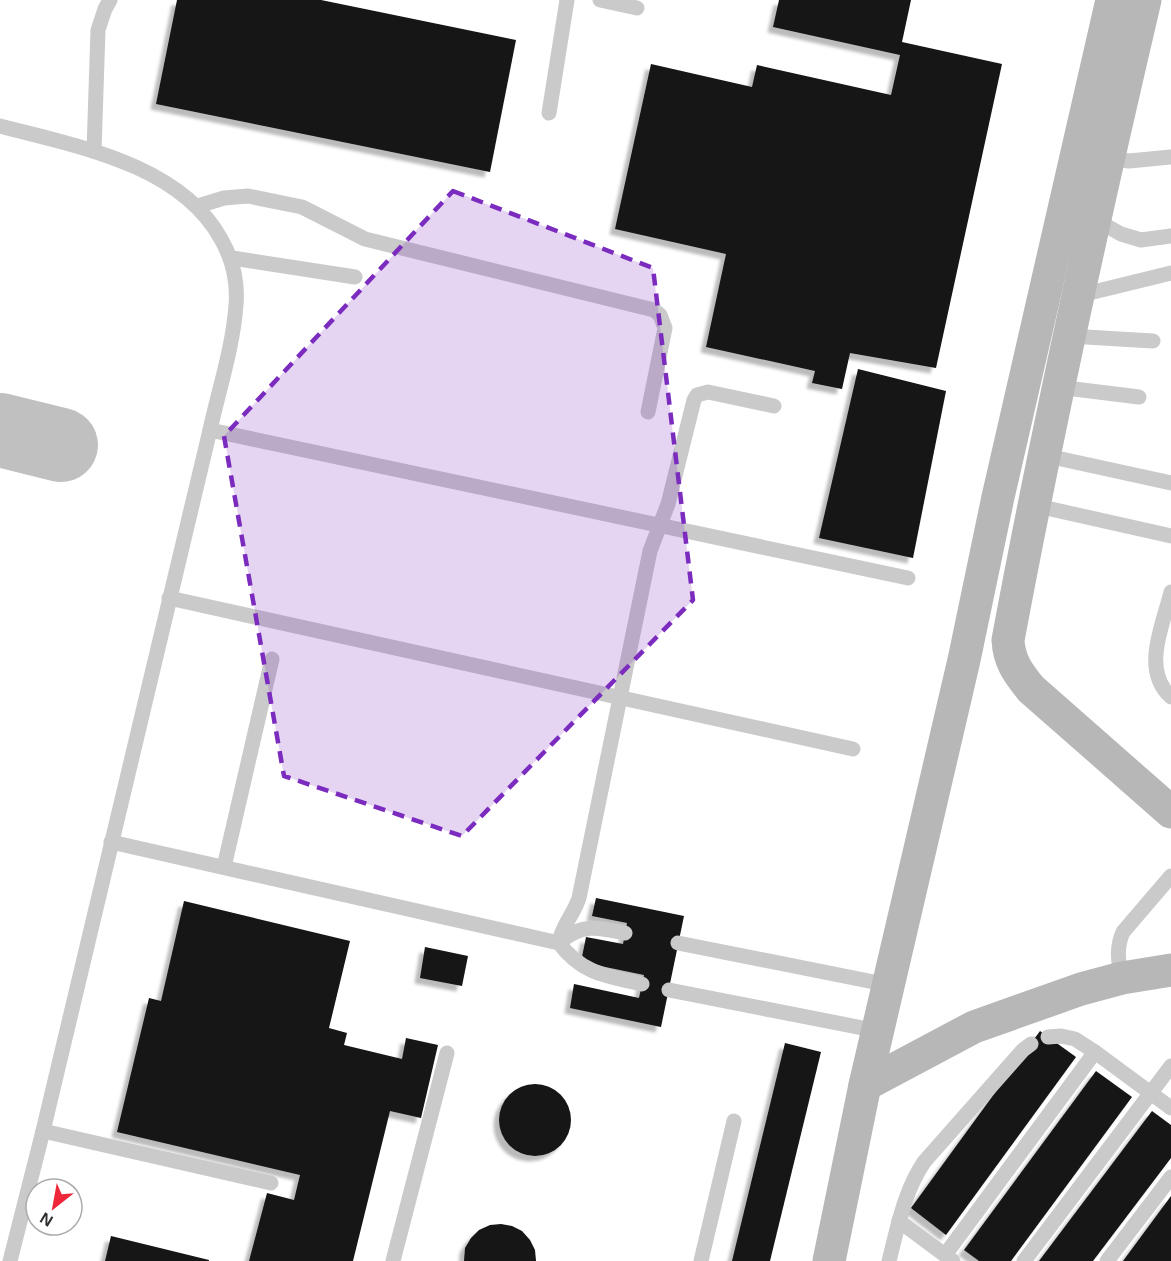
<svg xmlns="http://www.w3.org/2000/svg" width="1171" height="1261" viewBox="0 0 1171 1261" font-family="Arial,sans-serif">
  <defs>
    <filter id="shadow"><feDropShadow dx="-5.5" dy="5.5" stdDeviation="1.5" flood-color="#0004"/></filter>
  </defs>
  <rect width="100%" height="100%" fill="#fff"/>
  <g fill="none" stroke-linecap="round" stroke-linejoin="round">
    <path stroke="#c0c0c0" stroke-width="74" d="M0,430l61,15"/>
  </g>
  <g fill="#141414" filter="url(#shadow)">
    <path d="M177,0h144l195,40 -26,132 -334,-68z"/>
    <path d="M779,0h132l-9,42 100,22 -66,304 -86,-15 -8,36 -30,-6 3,-12 -109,-24 20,-93 -111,-25 36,-165 101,23 5,-22 134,30 9,-40 -127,-28z"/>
    <path d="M858,369l88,22 -33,167 -94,-20z"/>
    <path d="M596,898l88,18 -23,111 -91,-19 4,-24 65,14 5,-23 -63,-13 5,-25 37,7 4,-21 -35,-7z"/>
    <path d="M184,901l166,40 -21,87 18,5 -3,12 58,14 4,-21 32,7 -17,73 -31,-7 -37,150h-104l18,-68 27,7 6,-25 -183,-43 32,-134 12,3z"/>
    <path d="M425,947l43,9 -6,30 -42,-8z"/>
    <path d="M1040,1031l36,26 -130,178 -35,-27z"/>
    <path d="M785,1043l36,9 -51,209h-38z"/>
    <path d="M1096,1071l36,26 -121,164h-32l-15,-11z"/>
    <circle cx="535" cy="1120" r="36"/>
    <path d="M1152,1111l19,14v33l-78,103h-54z"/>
    <path d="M1171,1196v65h-48z"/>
    <path d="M501,1224l11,2 10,5 8,9 5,10 1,11h-72l1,-13 6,-10 8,-8 11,-5z"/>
    <path d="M111,1236l98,24v1h-104z"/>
  </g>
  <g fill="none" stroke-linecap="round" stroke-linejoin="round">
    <g stroke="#cacaca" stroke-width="15">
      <path d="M600,0l37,8"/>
      <path d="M549,113l18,-113"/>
      <path d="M0,126c76,20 180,38 221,113 12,21 17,42 15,66 -3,42 -17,84 -26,125l-167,701 -33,130"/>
      <path d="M94,151l4,-121 7,-21 5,-9"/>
      <path d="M1107,158l22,3 42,-4"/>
      <path d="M198,206l26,-8 24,-2 54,11 63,32 289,71 6,5 5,13 -17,84"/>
      <path d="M1094,219l27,15 20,6 30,-4"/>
      <path d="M232,258l123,19"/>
      <path d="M1077,296l94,-23"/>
      <path d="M1069,336l84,5"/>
      <path d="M1058,387l81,10"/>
      <path d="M210,430l698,148"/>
      <path d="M1043,455l128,28"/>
      <path d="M1033,505l138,31"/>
      <path d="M1171,592c-8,33 -30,78 0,105"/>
      <path d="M169,598l684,151"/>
      <path d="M111,842l448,101c23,31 48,33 83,41"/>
      <path d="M224,867l48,-208"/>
      <path d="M559,943c2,-16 15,-29 20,-45l71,-347 18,-47 26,-104 3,-5 11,-3 66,14"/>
      <path d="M559,943c22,-20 39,-16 66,-10"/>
      <path d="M678,943l211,42"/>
      <path d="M1122,978c-4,-17 -6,-30 1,-46l48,-56"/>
      <path d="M669,990l209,41"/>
      <path d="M1048,1037l13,-1 14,3 20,13 76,56"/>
      <path d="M43,1131l228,52"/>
      <path d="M899,1221l54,40"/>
      <path d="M945,1255l150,-203"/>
      <path d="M393,1261l54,-208"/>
      <path d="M701,1261l33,-140"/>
      <path d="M889,1261c9,-35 15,-69 35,-99l99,-112 8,-6"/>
      <path d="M1024,1261l147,-195"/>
      <path d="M1107,1261l64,-84"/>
    </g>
    <g stroke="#b7b7b7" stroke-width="33">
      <path d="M1145,0c-50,213 -97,426 -137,640 1,21 10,33 23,49l140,123"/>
      <path d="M865,1085l109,-58 107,-38 41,-11 49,-8"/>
      <path d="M829,1261l36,-176 99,-425 34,-163 114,-497"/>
    </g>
  </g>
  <path fill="#7b2cbf" fill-opacity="0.2" stroke="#7b2cbf" stroke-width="4.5" stroke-dasharray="12 8" stroke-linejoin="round" d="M453,191l200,77 40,332 -231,236 -178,-60 -60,-340z"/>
  <g transform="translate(54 1207) rotate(211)"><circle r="28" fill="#ffffff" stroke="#ababab" stroke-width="1.5"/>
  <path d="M0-4.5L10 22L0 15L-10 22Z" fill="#ed2739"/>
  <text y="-9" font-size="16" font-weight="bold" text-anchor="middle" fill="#2d2d2d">N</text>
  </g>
</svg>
